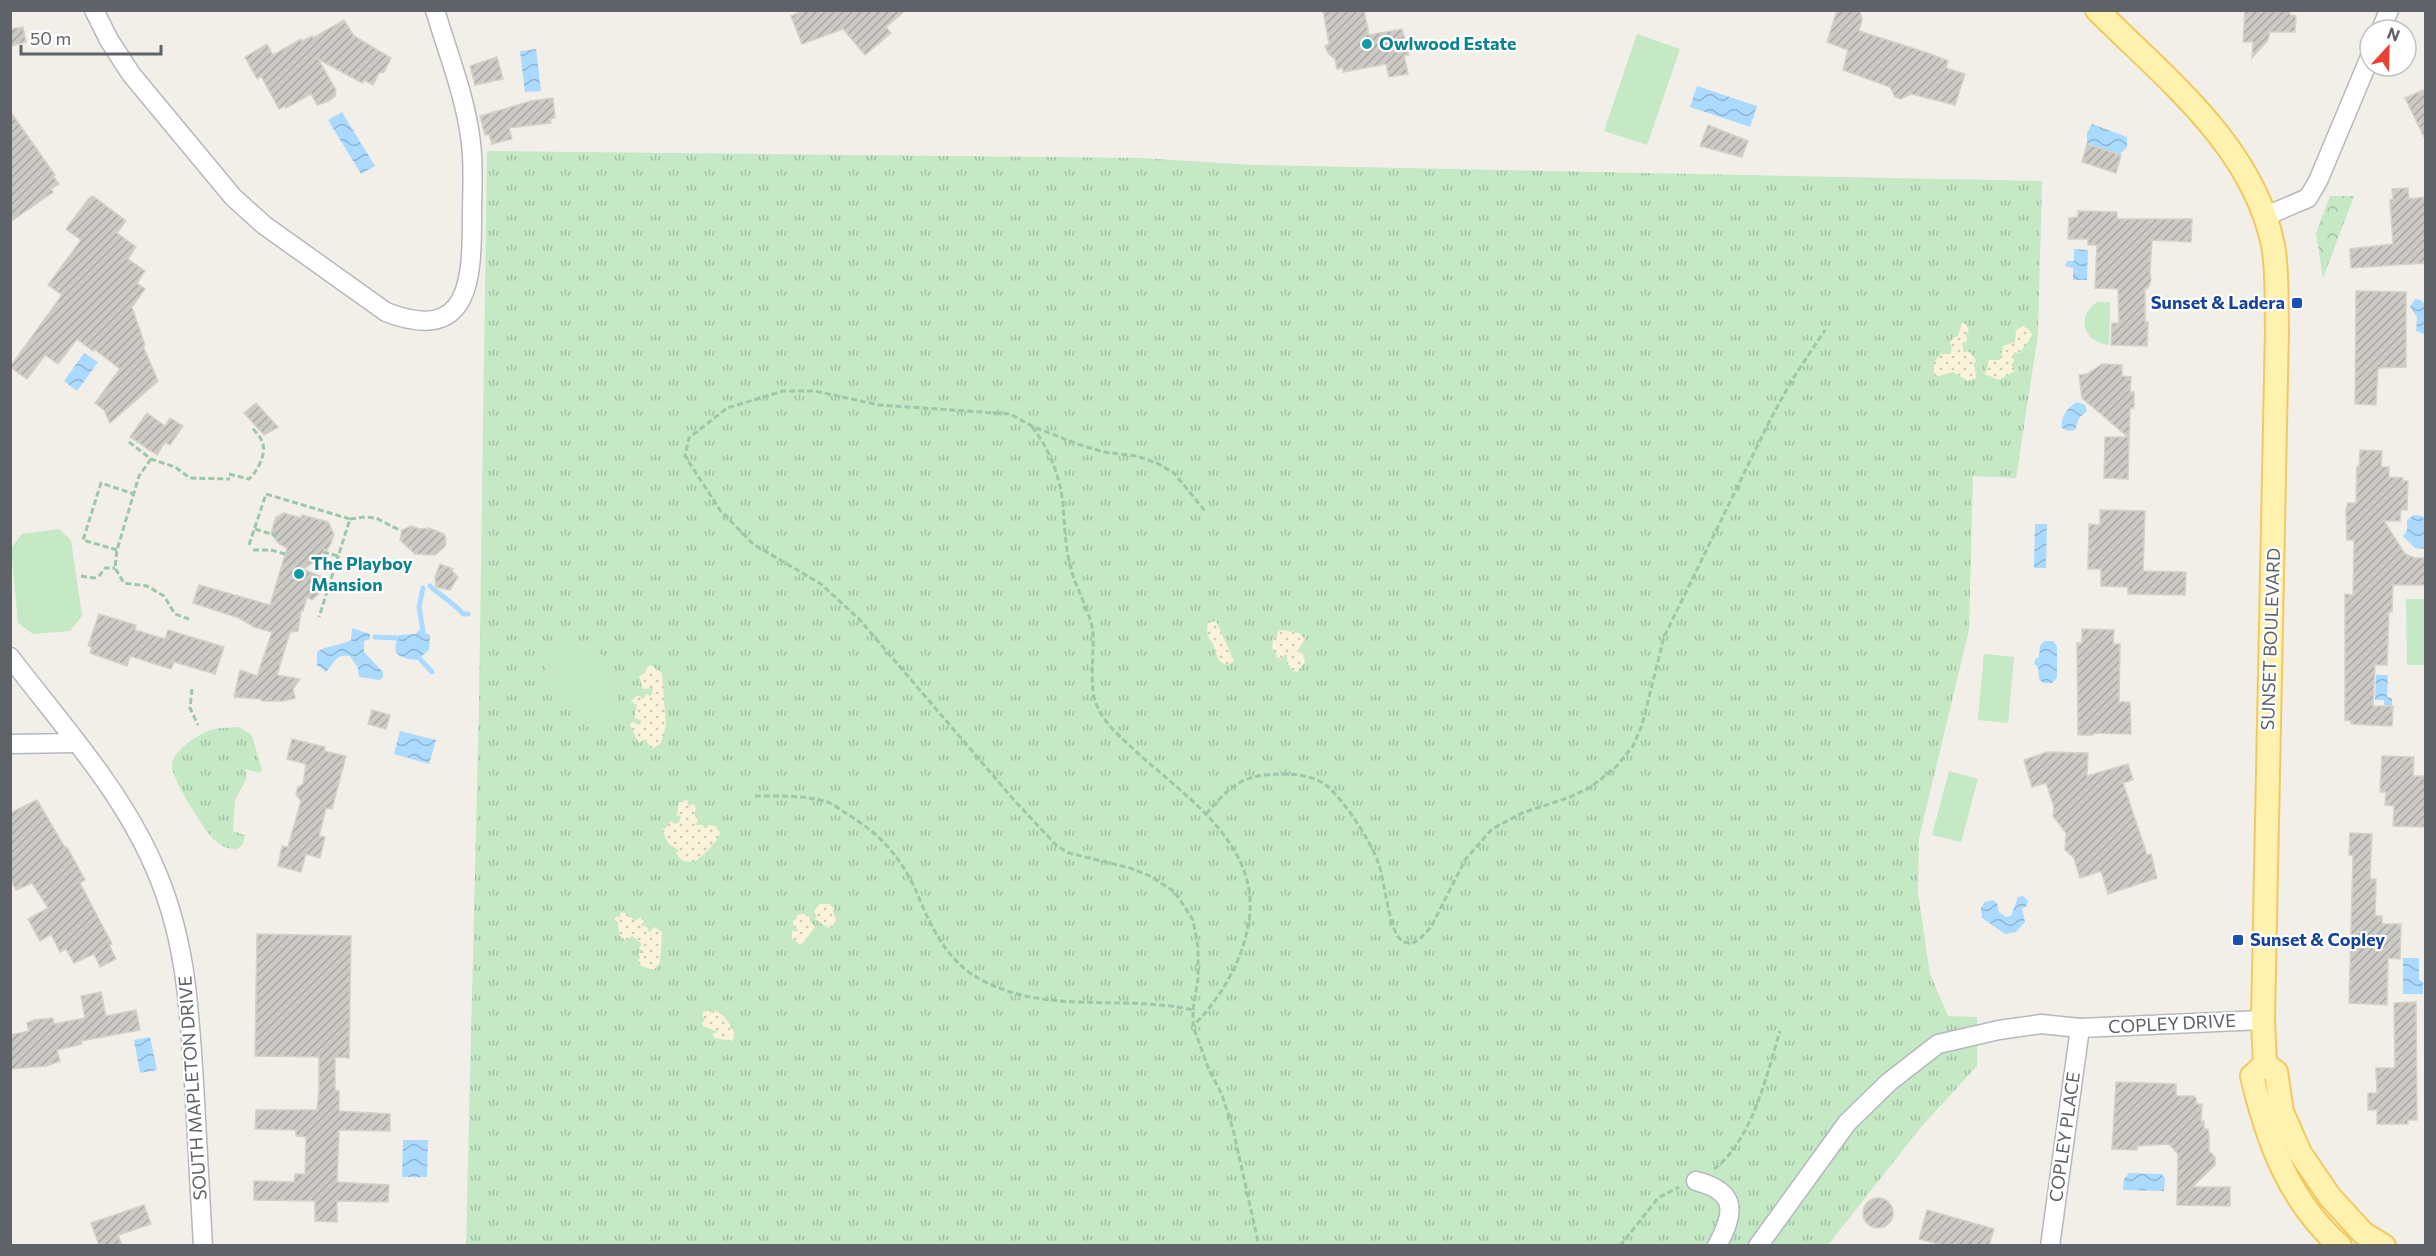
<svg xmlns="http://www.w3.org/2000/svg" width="2436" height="1256" viewBox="0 0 2436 1256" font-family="Commissioner,sans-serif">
  <defs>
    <pattern id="grass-tufts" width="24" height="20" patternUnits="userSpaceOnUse" patternTransform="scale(1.5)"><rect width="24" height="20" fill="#c5e8c5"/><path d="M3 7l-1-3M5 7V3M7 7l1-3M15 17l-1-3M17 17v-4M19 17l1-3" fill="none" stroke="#a3c0a4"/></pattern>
    <pattern id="sand-dots" width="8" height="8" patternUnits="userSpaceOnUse" patternTransform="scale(1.5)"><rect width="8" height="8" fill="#fbf3d9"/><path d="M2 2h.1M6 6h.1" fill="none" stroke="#cec8b4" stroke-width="1.8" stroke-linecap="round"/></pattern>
    <pattern id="park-crowns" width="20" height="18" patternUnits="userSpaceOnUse" patternTransform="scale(1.5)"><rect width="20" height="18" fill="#c5e8c5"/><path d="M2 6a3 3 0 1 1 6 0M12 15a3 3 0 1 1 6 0" fill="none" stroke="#a3c0a4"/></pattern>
    <pattern id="water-waves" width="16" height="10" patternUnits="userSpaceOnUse" patternTransform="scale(1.5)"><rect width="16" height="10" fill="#aadaff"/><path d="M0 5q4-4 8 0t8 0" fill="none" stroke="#8eb4d2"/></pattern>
    <pattern id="building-hatch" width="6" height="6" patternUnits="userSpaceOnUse" patternTransform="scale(1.5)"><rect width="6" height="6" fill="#cccac5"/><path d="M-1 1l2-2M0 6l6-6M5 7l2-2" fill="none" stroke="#a9a8a4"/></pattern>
  </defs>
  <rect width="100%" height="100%" fill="#f1efe8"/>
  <g fill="url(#grass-tufts)">
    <path d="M487,151l654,7 113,7 788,16 -4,153 -22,144 -43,-2 -4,154 -50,208 -1,55 12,81 18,42 29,1v49l-56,61 -93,118 -1362,1 13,-541z"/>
    <path d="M240,727l12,9 10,34 -2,3 -15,-4 2,9 -12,22 -2,31 12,4 -2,9 -6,5c-11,1 -21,-6 -28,-15 -9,-12 -38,-56 -37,-69 0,-13 25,-30 36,-34 9,-4 22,-3 32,-4z"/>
  </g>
  <g fill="url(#sand-dots)">
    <path d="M1962,323l4,1 3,7 -3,3 1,7 -5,2 2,10 2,-2 5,2 5,8 -2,2 2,15 -8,3 -15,-9 -14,4 -5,-1v-13l7,-8h9l2,-5 -2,-7 4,-5 4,-1z"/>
    <path d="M2023,326l5,3 4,5 -2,5 -11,14 -4,-1 -2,2 1,8 -3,2 4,7 -17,9 -13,-6 4,-14h11l3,-14 12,-4 1,-12z"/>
    <path d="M1216,621l18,40 -6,4c-11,-3 -11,-8 -13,-16 -4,-11 -10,-11 -7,-26z"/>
    <path d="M1280,630l19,3 6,6 -8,12 6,3 2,8 -8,10 -6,-2 -1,-5h-3v-10h-2l-5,5v-2h-3l-1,-5 -4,-5 1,-9 4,-1v-5z"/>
    <path d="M651,665l11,8 4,52 -5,18 -9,6 -7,-10 -6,4 -9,-18 2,-3 8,3 1,-5 -7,-2 3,-13 -6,-4 7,-6 6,4 2,-6 4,3 2,-2 1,-6 -10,1 -4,-13 6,-3 2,-6z"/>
    <path d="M687,800l2,6 5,-2 2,5 -2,5 4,6 -3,5h8l2,4 4,-4 6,1 5,7c-2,8 -19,26 -27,29l-11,-1 -6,-8 3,-2 -11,-8 -6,-14h3l5,-8 5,3 4,-2 2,-6 -4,-1 2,-13z"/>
    <path d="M820,904h9l5,4 -1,3 3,9 -6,9 -15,-10 2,-3 -3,-5z"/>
    <path d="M621,912l7,2v3l4,1 1,4 8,-5v3h4l-4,5 6,2 2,5 6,-5 7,5 -2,30 -6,8 -13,-4 -3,-5 2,-4 -2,-4h5v-2l-4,-3 3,-4 -10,-8 -6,5 -7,-6 -1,-13 -4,-3 3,-3 2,2z"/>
    <path d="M804,914l6,3 -1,3 6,7 -14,18 -9,-6v-8h6l-5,-6v-4l4,-3 -1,-3z"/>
    <path d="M708,1010l6,3v-3c12,6 15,13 21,24l-3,7 -17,-3 -3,-4 6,-2 -15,-6 -1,-3 3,-3 -3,-4 2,-5 4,1z"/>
  </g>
  <path fill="url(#park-crowns)" d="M2330,196h24l-31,82 -7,-45z"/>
  <g fill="#c5e8c5">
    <path d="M1637,34l43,15 -33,96 -43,-14z"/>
    <path d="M2097,302h13l-1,43c-25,-3 -34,-27 -12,-43z"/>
    <path d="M59,529l12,11 11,76 -12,15 -37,3 -15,-11 -7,-75 11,-14z"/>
    <path d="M2406,599h19v66h-18z"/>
    <path d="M573,643c11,1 22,4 30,13 15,18 24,59 1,74 -18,1 -21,-8 -33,-20 -6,-5 -14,-8 -19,-14 -17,-21 -4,-49 21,-53z"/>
    <path d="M1984,654l30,3 -6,66 -30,-3z"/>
    <path d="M1949,771l29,8 -17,63 -29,-7z"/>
  </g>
  <g fill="url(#water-waves)">
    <path d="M536,49l5,42 -16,1 -5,-41z"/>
    <path d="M1697,86l60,20 -7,21 -60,-20z"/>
    <path d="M342,112l33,54 -14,8 -33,-54z"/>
    <path d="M2092,124l35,13v10l-7,7 -33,-10v-11z"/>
    <path d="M2074,249l14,1 -1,30h-14v-12l-8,-2 2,-5h7z"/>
    <path d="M2415,299l6,1 4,4 -1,30 -8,-3 1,-14 -7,-10z"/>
    <path d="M84,353l14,9 -21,29 -13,-10z"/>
    <path d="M2077,402l8,3 2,6 -8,7 -4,12 -7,1 -6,-3c-2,-11 6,-21 15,-26z"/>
    <path d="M2414,515l8,1c6,7 6,25 1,33l-8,-1 -12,-12 4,-6v-10z"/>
    <path d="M2035,524h12l-1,44h-12z"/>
    <path d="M352,628l18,6v5l-6,2v11l19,20v5l-3,3 -21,-3 -1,-9 -8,-12c-15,-2 -15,6 -24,16l-9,-7v-13c10,-7 23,-6 34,-12z"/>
    <path d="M419,630l11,5 -1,15 -12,10c-18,-2 -27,-5 -18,-25l17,-1z"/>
    <path d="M2044,641h9l4,5v32l-5,5h-9l-4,-4 -1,-12 -4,-3 2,-6 3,-1 1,-11z"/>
    <path d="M2376,675h12l-1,22 5,1v7h-8v-5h-9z"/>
    <path d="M400,731l36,9 -7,24 -35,-10z"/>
    <path d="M2023,896l5,5 -2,6 -4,1 3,14 -9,10 -11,2 -23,-16 -1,-10 4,-6 7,-2 5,3 2,9 7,5 5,-1 7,-19z"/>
    <path d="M2403,958h16v22l4,2v12h-20z"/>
    <path d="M150,1037l7,33 -17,3 -6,-33z"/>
    <path d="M403,1140h25l-1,37h-25z"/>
    <path d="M2129,1173l33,1 3,5 -1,12 -41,-1 1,-11z"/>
  </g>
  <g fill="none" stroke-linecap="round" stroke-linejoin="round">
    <g stroke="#aadaff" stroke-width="5">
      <path d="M430,586c11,10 23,16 33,28h5"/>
      <path d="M423,588l-4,19 4,24"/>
      <path d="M375,637l22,1"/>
      <path d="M419,658l13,14"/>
    </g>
  </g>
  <g fill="url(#building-hatch)" stroke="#d6d1c6" stroke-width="1.5">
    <path d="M805,10h101l-20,17 5,6 -26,22 -22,-26 -41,15 -11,-28z"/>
    <path d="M1323,10h41l5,25 33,-6 7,26h-5l4,19 -19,3 -3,-13 -43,8v-4l-6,1 -2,-10 -7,-6 -3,-7 4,-2z"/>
    <path d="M1837,10h22l3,9 -3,12 69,22 20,8 -2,7 19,6 -10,31 -44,-11 -10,5 -6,-2 -5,-10 -47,-17 5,-20 -21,-8z"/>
    <path d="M2245,10h45v5l6,1 -1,16h-25l-2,8 -16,18 1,-16h-10z"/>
    <path d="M344,20l10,16 37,22 -7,14 -5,1 -6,12 -9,-5 -2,3 -44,-24 18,31 -1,6 -6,5 -12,4 -6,-11 -25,14 -1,-2 -6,3 -18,-33 -4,3 -12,-22 22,-13 6,11 28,-16 1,2 10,-5 1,2z"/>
    <path d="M23,27l3,15 -16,4v-17z"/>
    <path d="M497,57l6,22 -28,6 -5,-19z"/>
    <path d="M2426,89v52l-21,-43z"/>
    <path d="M553,98l2,20 -5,1 1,4 -42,5 3,11 -20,5 -3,-10 -4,1 -5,-19 51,-15z"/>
    <path d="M10,111l45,64 -2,1 6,8 -8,5 2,3 -43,30z"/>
    <path d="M1708,125l40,16 -6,16 -42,-11z"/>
    <path d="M2087,144l34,11 -5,18 -34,-11z"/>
    <path d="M2408,188l1,11 17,-2v66l-75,5 -1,-19 43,-5 -3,-44 3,-1 -1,-10z"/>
    <path d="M93,196l33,25 -9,12 19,14 -8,12 17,12 -8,12 8,6 -13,18 13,38 -2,1 15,35 -48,42 -6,-13 -9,-7 25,-34 -26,-20 -1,2 -16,-12 -19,25 -13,-9 -18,24 -17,-12 52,-72 -14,-10 33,-45 -15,-11 23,-31z"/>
    <path d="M2078,211l39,1v7h75l-1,23 -39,-2 -2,32 1,8 -3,8h-3v34h3l-1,24 -36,-1 1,-22h7l-1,-34 -23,-1 2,-43h-9v-6h-20l1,-21 9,-1z"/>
    <path d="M2356,291l50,1v75l-28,1 -2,37 -21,-1z"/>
    <path d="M2102,364l20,1v11l9,1 -1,15h4v16h-4l-2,71 -24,-1 1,-41h23l-46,-39 -3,-23 8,-1z"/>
    <path d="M256,403l22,24 -14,8 -20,-22z"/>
    <path d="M147,413l18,13 5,-8 13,8 -13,19 -5,-3 -8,13 -27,-18z"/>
    <path d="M2360,450l22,1 -1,16h8v10l14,1 -1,3h6l-1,29h-6l-1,11h-16l21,33 10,4h11v27h-33l-1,27h-3l-2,53h-12l-2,41h20l-1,20 -41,-2v-3l-6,-1v-126l8,1 1,-55h-7l-1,-29 2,-8h8l1,-37 2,1z"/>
    <path d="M2100,510l45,1 -2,60 43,1 -1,23 -57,-1v-7l-27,-1v-17h-13l1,-45 11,1z"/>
    <path d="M284,513l17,5 1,-3 26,7 6,12 -3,9 -4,7 -3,-1 -3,8 -18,12 17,7 -2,10 5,4 -11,10 -5,-3 -4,14h-2l-3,20 -8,1 -13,43 23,4 -7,10 2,9 -11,3h-22l-1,-2 -27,-2 6,-27 17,6 15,-44 -18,-5 -15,-9 -46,-15 6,-18 71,20 17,-57 -8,-4 -8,-11 5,-16z"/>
    <path d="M411,526l9,3 9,-1 15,6 2,5 -1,7 -10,9 -20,-1 -15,-14 2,-10z"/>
    <path d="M440,564l13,5 -1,2 6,6 -8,13 -14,-3 -1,-10z"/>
    <path d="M99,614l37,11 -1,5 30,9 3,-9 56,17 -9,27 -41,-12 -3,7 -41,-13 -3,10 -37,-13 2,-6 -4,-1z"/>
    <path d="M2082,629l32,1 -1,14h7l-1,58h11l1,32 -38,-1v2h-15l-1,-92h5z"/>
    <path d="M372,710l18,5 -4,14 -18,-5z"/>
    <path d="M292,739l33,8 -1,4 22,5 -14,53 -6,-1 -7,28 6,1 -5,21 -14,-4 -5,18 -23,-6 4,-20 6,1 13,-46 -5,-7 2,-7 5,-3 3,-20 -19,-5z"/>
    <path d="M2047,752l41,1 -1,23 41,-12 5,16 -10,3 24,72 4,-1 6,24 -49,16 -7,-23 -21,7 -6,-20 -9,-8 1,-17 -13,-17 1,-9 -8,-24 -14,4 -8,-27z"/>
    <path d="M2382,756l32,1 -1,19h13v51l-33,-1 1,-20 -9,-1 1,-13h-6z"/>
    <path d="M37,800l27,46 3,1 18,33 -5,3 32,61 -3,1 7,14 -16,8 -6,-13 -20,9 -8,-14 -6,3 -9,-18 -11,7 -12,-22 20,-11 -16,-25 -16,7 -6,-11v-66z"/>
    <path d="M2350,833l22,1 -2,45h6l-1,37h7v8h19l-1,35 -12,-1 -1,47 -38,-2 4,-148h-4z"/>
    <path d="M257,934l94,2 -2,122 -14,-1v33l4,1v20l51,3v17l-51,-1 -2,52 52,3 -1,17 -51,-1v21l-22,-1v-20l-61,-1v-19l40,1 1,-8h10l1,-37 -10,-1v-6l-41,-1 1,-19h61l2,-20v-33l-64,-1z"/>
    <path d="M101,992l5,24 30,-6 4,20 -59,11 1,3 -25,6 3,11 -13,5 -37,3v-34l19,-4 -2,-8 7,-3 19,-2 1,6 31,-6 -4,-22z"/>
    <path d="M2416,1002l1,118h-9v4h-31v-14h-9v-17h9l-1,-25h19l-1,-65z"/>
    <path d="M2116,1082l60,2v12h18l2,2v6h6l-1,17h3v8h4l1,5v17l6,6v8l-23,22h38v19l-53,-1 1,-51 -9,-10 -32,2v4l-25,-1z"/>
    <circle cx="1878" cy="1213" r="15"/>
    <path d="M144,1205l7,19 -33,11 4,10h-23l-8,-22z"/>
    <path d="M1927,1210l67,19 -5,16h-47l-23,-6z"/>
  </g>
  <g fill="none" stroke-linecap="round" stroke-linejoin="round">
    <g stroke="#b5b8bc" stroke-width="21">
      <g id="minor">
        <path d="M94,10l15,30 22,34 102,123 31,28 122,87c85,33 86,-34 86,-96 0,-24 2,-49 -1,-73 -5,-45 -23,-89 -36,-133"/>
        <path d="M2381,30l8,-20"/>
        <path d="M2266,216l42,-18 10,-17 52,-124"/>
        <path d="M10,657c51,67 110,131 144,209 32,72 35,139 40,217 3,54 6,108 9,163"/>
        <path d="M10,744l66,-1"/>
        <path d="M1696,1181c42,11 39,31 21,65"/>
        <path d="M1758,1246l89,-123 42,-41 49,-38 61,-14 42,-6 39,4 183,-8"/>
        <path d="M2050,1246l30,-218"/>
      </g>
    </g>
    <g stroke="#f2c960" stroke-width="26">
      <g id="major">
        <path d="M2097,10c69,69 155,135 176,235 5,26 3,56 4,83l-14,692 2,44 -13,12c15,64 37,125 88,170"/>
        <path d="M2265,1064l11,8 6,40 18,41 30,44 33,36 21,13"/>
      </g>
    </g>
    <g stroke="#9cc7a9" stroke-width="3" stroke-dasharray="6 3" stroke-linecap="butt">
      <path d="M1032,427c17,20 29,52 31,79 2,21 2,42 8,63 5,20 20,44 22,64 1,21 -3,43 1,64 5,20 20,34 34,47 52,50 137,99 120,183 -7,36 -28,72 -54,98"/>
      <path d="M129,442l22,17 24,8 15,11 40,1"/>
      <path d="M151,459l-12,17 -22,74 -2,18 9,15 23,3 17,10 11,18 14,5"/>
      <path d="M229,474l20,5c8,-7 17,-24 14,-35 -1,-6 -8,-12 -11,-17"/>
      <path d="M350,519l15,-2 11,1 25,13"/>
      <path d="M255,529l22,7"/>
      <path d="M249,545l17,-51 84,25 -31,98"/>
      <path d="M117,550l-34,-10 18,-57 33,11"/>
      <path d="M253,550h18l14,4"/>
      <path d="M323,552l15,4"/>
      <path d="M81,576l13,2 6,-3 5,-7h10"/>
      <path d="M192,689l-2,19 8,17"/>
      <path d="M755,796c23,0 50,-1 73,6 6,3 13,8 19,12 32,19 54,43 69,77 14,33 29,68 62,87 66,38 144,16 215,32v16l15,41 14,28 11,34 26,117"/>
      <path d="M1206,814c26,-30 37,-40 78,-40 15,0 32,3 43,12 17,14 44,56 51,76 7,17 10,69 24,79 2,1 6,2 9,3l9,-5 11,-12 34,-67 27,-31 30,-16 48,-16 21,-10 25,-20 17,-21 9,-21 22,-88 106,-217 22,-40 33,-50"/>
      <path d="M1193,1010l5,-31v-32l-5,-27 -18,-28 -25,-16 -20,-8 -61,-15 -12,-7 -43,-46 -155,-181 -38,-35 -68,-40 -33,-34 -35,-54 4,-18 38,-30 56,-17h32l64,14 131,9 22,12 45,18 27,8 32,4 21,7 17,10 31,38"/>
      <path d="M1714,1169c38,-28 53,-95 66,-138"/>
      <path d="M1620,1246l38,-48 21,-11"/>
    </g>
    <use href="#minor" stroke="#fff" stroke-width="18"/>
    <use href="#major" stroke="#fff2af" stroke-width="22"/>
  </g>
  <g fill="#0f9aa8" stroke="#fff" stroke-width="2">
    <circle cx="1367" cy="44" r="6"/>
    <circle cx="299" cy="574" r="6"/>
  </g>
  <g fill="#1a4fb4" stroke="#fff" stroke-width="2">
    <rect x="2291" y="297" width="12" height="12" rx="3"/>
    <rect x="2232" y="934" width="12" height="12" rx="3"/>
  </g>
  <g text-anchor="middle" stroke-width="4.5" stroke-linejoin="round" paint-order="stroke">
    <g font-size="18" font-weight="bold" fill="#0d838f" stroke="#fff" text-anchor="start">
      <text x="1379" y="50">Owlwood Estate</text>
      <text x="311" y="570">The Playboy<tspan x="311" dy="21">Mansion</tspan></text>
    </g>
    <g font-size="18" font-weight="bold" fill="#164399" stroke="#fff" text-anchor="end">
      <text x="2285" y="309">Sunset &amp; Ladera</text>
      <text x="2250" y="946" text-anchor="start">Sunset &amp; Copley</text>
    </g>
    <g font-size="18" fill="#5f6368" stroke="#fff">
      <text transform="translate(2271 639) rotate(-88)" y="6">SUNSET BOULEVARD</text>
      <text transform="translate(2172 1024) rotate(-3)" y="6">COPLEY DRIVE</text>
      <text transform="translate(193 1088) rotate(-94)" y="6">SOUTH MAPLETON DRIVE</text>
      <text transform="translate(2065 1137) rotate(-82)" y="6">COPLEY PLACE</text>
    </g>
  </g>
  <rect width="2436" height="1256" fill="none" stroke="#5f6368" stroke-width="24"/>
  <g transform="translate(2388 48) rotate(22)"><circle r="28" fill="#ffffff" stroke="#bfc1c3" stroke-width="1.5"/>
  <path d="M0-4.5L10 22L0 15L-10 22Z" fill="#ea4335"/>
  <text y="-9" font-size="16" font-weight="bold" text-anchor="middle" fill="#5f6368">N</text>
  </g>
  <path d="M21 45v9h140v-9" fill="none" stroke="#5f6368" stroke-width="3"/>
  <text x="30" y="45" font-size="18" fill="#5f6368" stroke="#ffffff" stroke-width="4.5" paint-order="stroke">50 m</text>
</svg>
